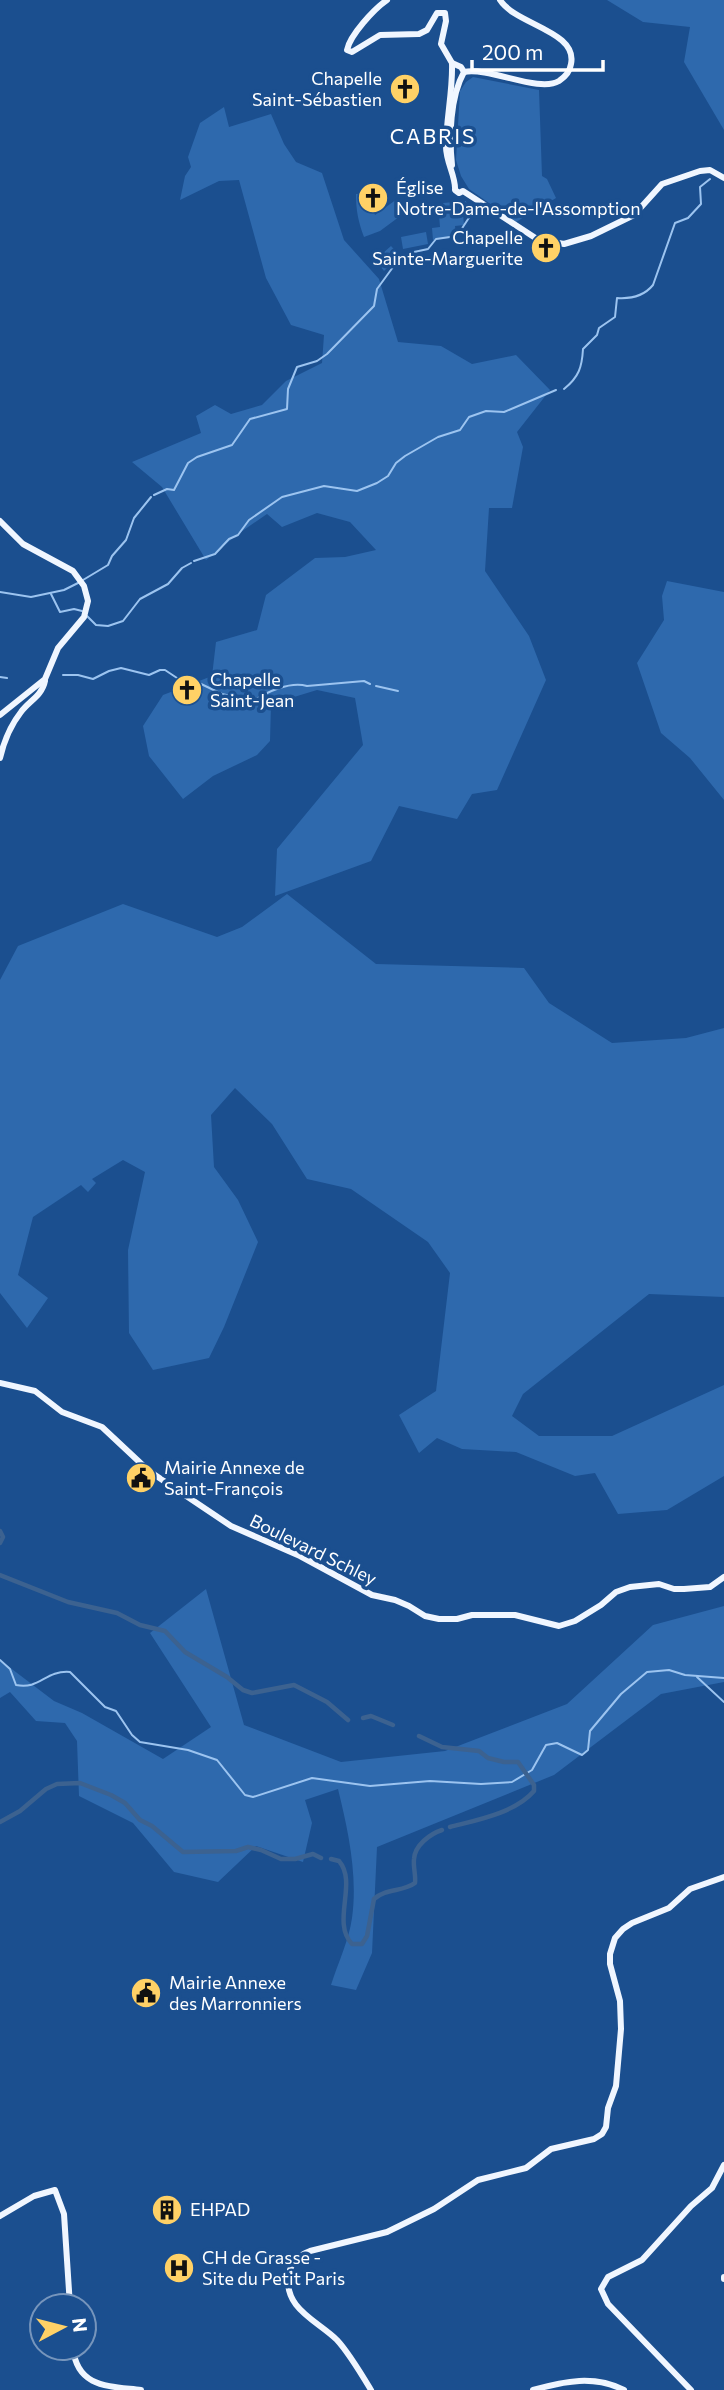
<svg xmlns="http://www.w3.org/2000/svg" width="724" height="2390" viewBox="0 0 724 2390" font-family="Commissioner,sans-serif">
  <rect width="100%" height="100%" fill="#1b4f8f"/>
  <g fill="#2e69ad">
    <path d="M607,0h117v130l-40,-68 6,-35 -47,-5z"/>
    <path d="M473,77l66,13 3,86 5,3 9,19 -40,24 -47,-33 -8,-13 -5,-16 4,-69 6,-9z"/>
    <path d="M224,107l5,20 42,-13 13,30 12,18 26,11 22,67 35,39 19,63 43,4 31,18 44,-9 34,35 -33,42 6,15 -11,61h-23l-4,63 44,65 17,44 -49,110 -25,4 -15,25 -58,-13 -28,55 -96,35 2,-47 86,-104 -8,-47 -38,-8 -46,14 -1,37 -13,14 -44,21 -30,23 -34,-43 -6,-30 20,-31 49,-19 4,-34 41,-12 9,-35 49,-37 30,-1 31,-7 -26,-28 -33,-9 -35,14 -15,-13 -29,20 -32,26 -44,-73 -30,-25 69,-29 -5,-17 19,-11 16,9 31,-9 24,-24 36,-18 2,-28 -33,-10 -25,-47 -27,-98 -20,1 -39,19 5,-24 6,-9 -3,-10 12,-34z"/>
    <path d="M366,188l-1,11 4,2 -1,3 4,3 3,8 22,-16 10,12 -27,20 -16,6c-6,-16 -8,-27 -8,-43h8z"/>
    <path d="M466,201l2,12 -5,1 1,11 -9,1 1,11 -23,3 -1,-12 8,-1 -1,-12h5l-1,-12z"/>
    <path d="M426,232l2,12 -25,5 -2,-12z"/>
    <path d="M391,246l9,10 -16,15 -9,-11z"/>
    <path d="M667,581l57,11v208l-34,-42 -29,-25 -24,-70 27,-43 -2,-24z"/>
    <path d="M287,894l89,70 148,4 25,35 63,40 74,-5 38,-10v269l-75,-3 -126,100 -11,22 27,20h73l112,-51v91l-57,34 -49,4 -23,-41 -20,3 -59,-24 -54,-3 -25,-11 -18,15 -20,-38 37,-24 14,-118 -22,-31 -77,-53 -44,-10 -35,-55 -37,-36 -24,27 3,52 24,33 20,42 -34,85 -15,31 -56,12 -24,-37 -1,-83 17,-78 -22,-12 -31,19 4,4 -8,9 -7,-7 -48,32 -15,58 30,23 -21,30 -27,-35v-313l18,-34 105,-42 94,33 25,-10z"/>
    <path d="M206,1589l38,136 97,37 104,-11 122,-47 86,-79 71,-19v76l-63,12 -107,81 -177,72 -5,106 -16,37 -25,-5c7,-22 18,-45 21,-67 6,-43 -4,-88 -14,-129l-33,11 7,23 -9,39 -47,-16 -38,36 -44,-10 -41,-49 -54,-27 -2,-55 -12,-18 -29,-2 -26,-29 -10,6v-38l54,41 28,12 81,46 48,-32 -61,-94z"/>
  </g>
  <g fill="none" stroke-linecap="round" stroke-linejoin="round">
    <g stroke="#9cc4f0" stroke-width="2">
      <path d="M564,389c15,-12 18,-22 19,-40l14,-14 2,-7 16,-11 2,-19c14,1 27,-2 36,-13l22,-62 13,-5 13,-14 -1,-17 10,-8"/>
      <path d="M154,495l13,-6 7,1 14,-27 9,-6 35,-12 18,-26 37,-10 1,-20 9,-22 20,-6 10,-7 47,-48 3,-17 19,-26 18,-11 14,-3 8,-10 21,-3 19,-29"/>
      <path d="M194,561l21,-7 14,-15 9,-4 11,-15 33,-23 42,-11 33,5 20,-8 11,-7 8,-13 9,-7 33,-19 22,-7 9,-13 17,-6 18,1 52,-22"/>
      <path d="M83,580l25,-15 4,-9 14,-16 8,-22 17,-21"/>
      <path d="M0,592l31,5 33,-7 16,-8"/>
      <path d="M51,594l9,18 14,-3 8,2"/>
      <path d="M87,616l9,9 12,1 15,-5 17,-22 28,-15 14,-16 9,-5"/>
      <path d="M63,675h15l15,4 16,-8 12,-3 28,7 11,-5h5l15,10 5,1"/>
      <path d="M0,677l7,1"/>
      <path d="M199,683l23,11 31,7c14,-9 37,-20 54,-15l57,-5 6,3"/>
      <path d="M376,686l22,5"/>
      <path d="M0,1660l10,9 6,16c24,5 29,-15 54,-13l35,35 11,4 16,24 8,7 48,8 29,10 28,35 8,2 59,-19 58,8 60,-5 51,3 31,-2 20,-12 14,-25 11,-2 25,12 6,-5 2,-19 31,-37 26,-22 22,-2 16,5 39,3"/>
      <path d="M697,1677l27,25"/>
    </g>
    <g stroke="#3c6290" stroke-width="4.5">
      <path d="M0,1531l3,6 -3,6"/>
      <path d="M0,1575l68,27 49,11 23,12 25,6 20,21 42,25 16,13 9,3 42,-8 33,17 21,18"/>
      <path d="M363,1718l8,-2 22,9"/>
      <path d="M419,1736l23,11 37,4 9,7 16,4h14l16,23v6c-19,22 -57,29 -84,36"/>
      <path d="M0,1822l20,-11 26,-22 11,-5 23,-1 31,12 14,8 15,17 12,6 31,26 53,-1 12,-4 13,3 20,9h14l18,-5 8,4"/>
      <path d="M331,1859l8,2c19,22 -8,61 13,83h10l5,-8 7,-37c12,-11 29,-7 41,-16 1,-8 -2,-16 -1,-24 1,-14 16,-25 28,-29"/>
    </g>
    <g stroke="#f0f6ff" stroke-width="6">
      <path d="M387,0c-13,9 -37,35 -40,50l5,2 28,-17 39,-1 8,-4 10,-17h8l1,8 -5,23 11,19 9,4 3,5c-14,25 -15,65 -12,93"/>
      <path d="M452,63c1,28 -6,56 -6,84 0,15 10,30 9,43l4,3 4,-2 74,48 27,5 27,-8 43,-21 28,-31 38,-13 10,-1 14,8"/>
      <path d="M464,72c26,-5 75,21 95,9 6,-4 11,-10 12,-17 7,-33 -55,-39 -71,-64"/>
      <path d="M0,521l23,23 50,27 11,15 4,15 -4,16 -26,31 -13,31 -45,36"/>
      <path d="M0,758c4,-17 10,-32 21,-46 8,-11 21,-16 24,-31"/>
      <path d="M0,1383l35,8 27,21 40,15 47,44 82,55 69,30 72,39 23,5 14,6 16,10 14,3h18l15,-4h43l44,11 16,-5 26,-16 15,-13 14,-5 29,-3 15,5h10l26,-2 14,-10"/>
      <path d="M0,2216l34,-20 21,-6 9,24 6,92"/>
      <path d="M724,2277v2"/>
      <path d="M73,2348c4,40 36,38 68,42"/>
      <path d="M371,2390c-9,-15 -22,-37 -34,-50 -19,-19 -55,-32 -48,-66 2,-12 10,-19 21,-23l77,-19 47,-23 44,-29 48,-12 25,-19 43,-10 8,-5 4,-7 2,-19 8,-22 5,-57 -1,-28 -10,-37v-10l5,-16 8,-9 9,-6 37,-15 21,-19 34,-12"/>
      <path d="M533,2390c32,-9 61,-15 91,0"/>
      <path d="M691,2390l-83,-86 -7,-15 7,-12 34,-17 49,-54 21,-18 12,-23"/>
    </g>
  </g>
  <defs>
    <g id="church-disc" transform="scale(1.575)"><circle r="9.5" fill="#ffd166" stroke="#1b4f8f"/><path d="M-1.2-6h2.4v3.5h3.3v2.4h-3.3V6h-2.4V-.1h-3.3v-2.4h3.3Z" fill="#111"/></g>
    <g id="civic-disc" transform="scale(1.575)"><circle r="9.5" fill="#ffd166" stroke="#1b4f8f"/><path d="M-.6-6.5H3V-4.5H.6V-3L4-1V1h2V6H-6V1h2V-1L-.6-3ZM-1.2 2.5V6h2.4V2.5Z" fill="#111"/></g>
    <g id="building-disc" transform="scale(1.575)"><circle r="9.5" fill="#ffd166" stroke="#1b4f8f"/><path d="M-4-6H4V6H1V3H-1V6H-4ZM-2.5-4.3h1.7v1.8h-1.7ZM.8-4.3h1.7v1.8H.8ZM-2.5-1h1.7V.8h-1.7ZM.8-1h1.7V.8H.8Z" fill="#111"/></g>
    <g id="hospital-disc" transform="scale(1.575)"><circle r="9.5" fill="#ffd166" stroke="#1b4f8f"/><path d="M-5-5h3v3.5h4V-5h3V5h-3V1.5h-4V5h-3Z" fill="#111"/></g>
  </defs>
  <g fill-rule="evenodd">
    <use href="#church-disc" x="405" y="89"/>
    <use href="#church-disc" x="373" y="198"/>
    <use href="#church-disc" x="546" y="248"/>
    <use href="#church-disc" x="187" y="690"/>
    <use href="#civic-disc" x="141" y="1478"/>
    <use href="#civic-disc" x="146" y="1993"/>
    <use href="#building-disc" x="167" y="2210"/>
    <use href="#hospital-disc" x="179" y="2268"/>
  </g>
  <g text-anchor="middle" stroke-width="7" stroke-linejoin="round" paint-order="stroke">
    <g font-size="18" fill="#fff" stroke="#1b4f8f" text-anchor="start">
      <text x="382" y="85" text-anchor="end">Chapelle<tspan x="382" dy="21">Saint-Sébastien</tspan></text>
      <text x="396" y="194">Église<tspan x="396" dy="21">Notre-Dame-de-l'Assomption</tspan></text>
      <text x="523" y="244" text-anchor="end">Chapelle<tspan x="523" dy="21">Sainte-Marguerite</tspan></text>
      <text x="210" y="686">Chapelle<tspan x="210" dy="21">Saint-Jean</tspan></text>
      <text x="164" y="1474">Mairie Annexe de<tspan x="164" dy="21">Saint-François</tspan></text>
      <text x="169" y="1989">Mairie Annexe<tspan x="169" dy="21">des Marronniers</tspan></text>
      <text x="190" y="2216">EHPAD</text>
      <text x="202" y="2264">CH de Grasse -<tspan x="202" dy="21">Site du Petit Paris</tspan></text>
    </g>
    <g font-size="18" fill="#fff" stroke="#1b4f8f">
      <text transform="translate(313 1550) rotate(26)" y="6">Boulevard Schley</text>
    </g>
    <g font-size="21" letter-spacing="2" fill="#fff" stroke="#1b4f8f">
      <text x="433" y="144">CABRIS</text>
    </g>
  </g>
  <g transform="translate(63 2327) rotate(83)"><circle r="33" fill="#1b4f8f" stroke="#7695bc" stroke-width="2"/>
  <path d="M0-5L12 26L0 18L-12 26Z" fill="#ffd166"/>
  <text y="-10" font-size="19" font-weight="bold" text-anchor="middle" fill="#ffffff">N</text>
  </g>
  <path d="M472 60v10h131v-10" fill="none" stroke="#ffffff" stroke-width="3.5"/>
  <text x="482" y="60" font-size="21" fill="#ffffff" stroke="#1b4f8f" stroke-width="5" paint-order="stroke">200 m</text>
</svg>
